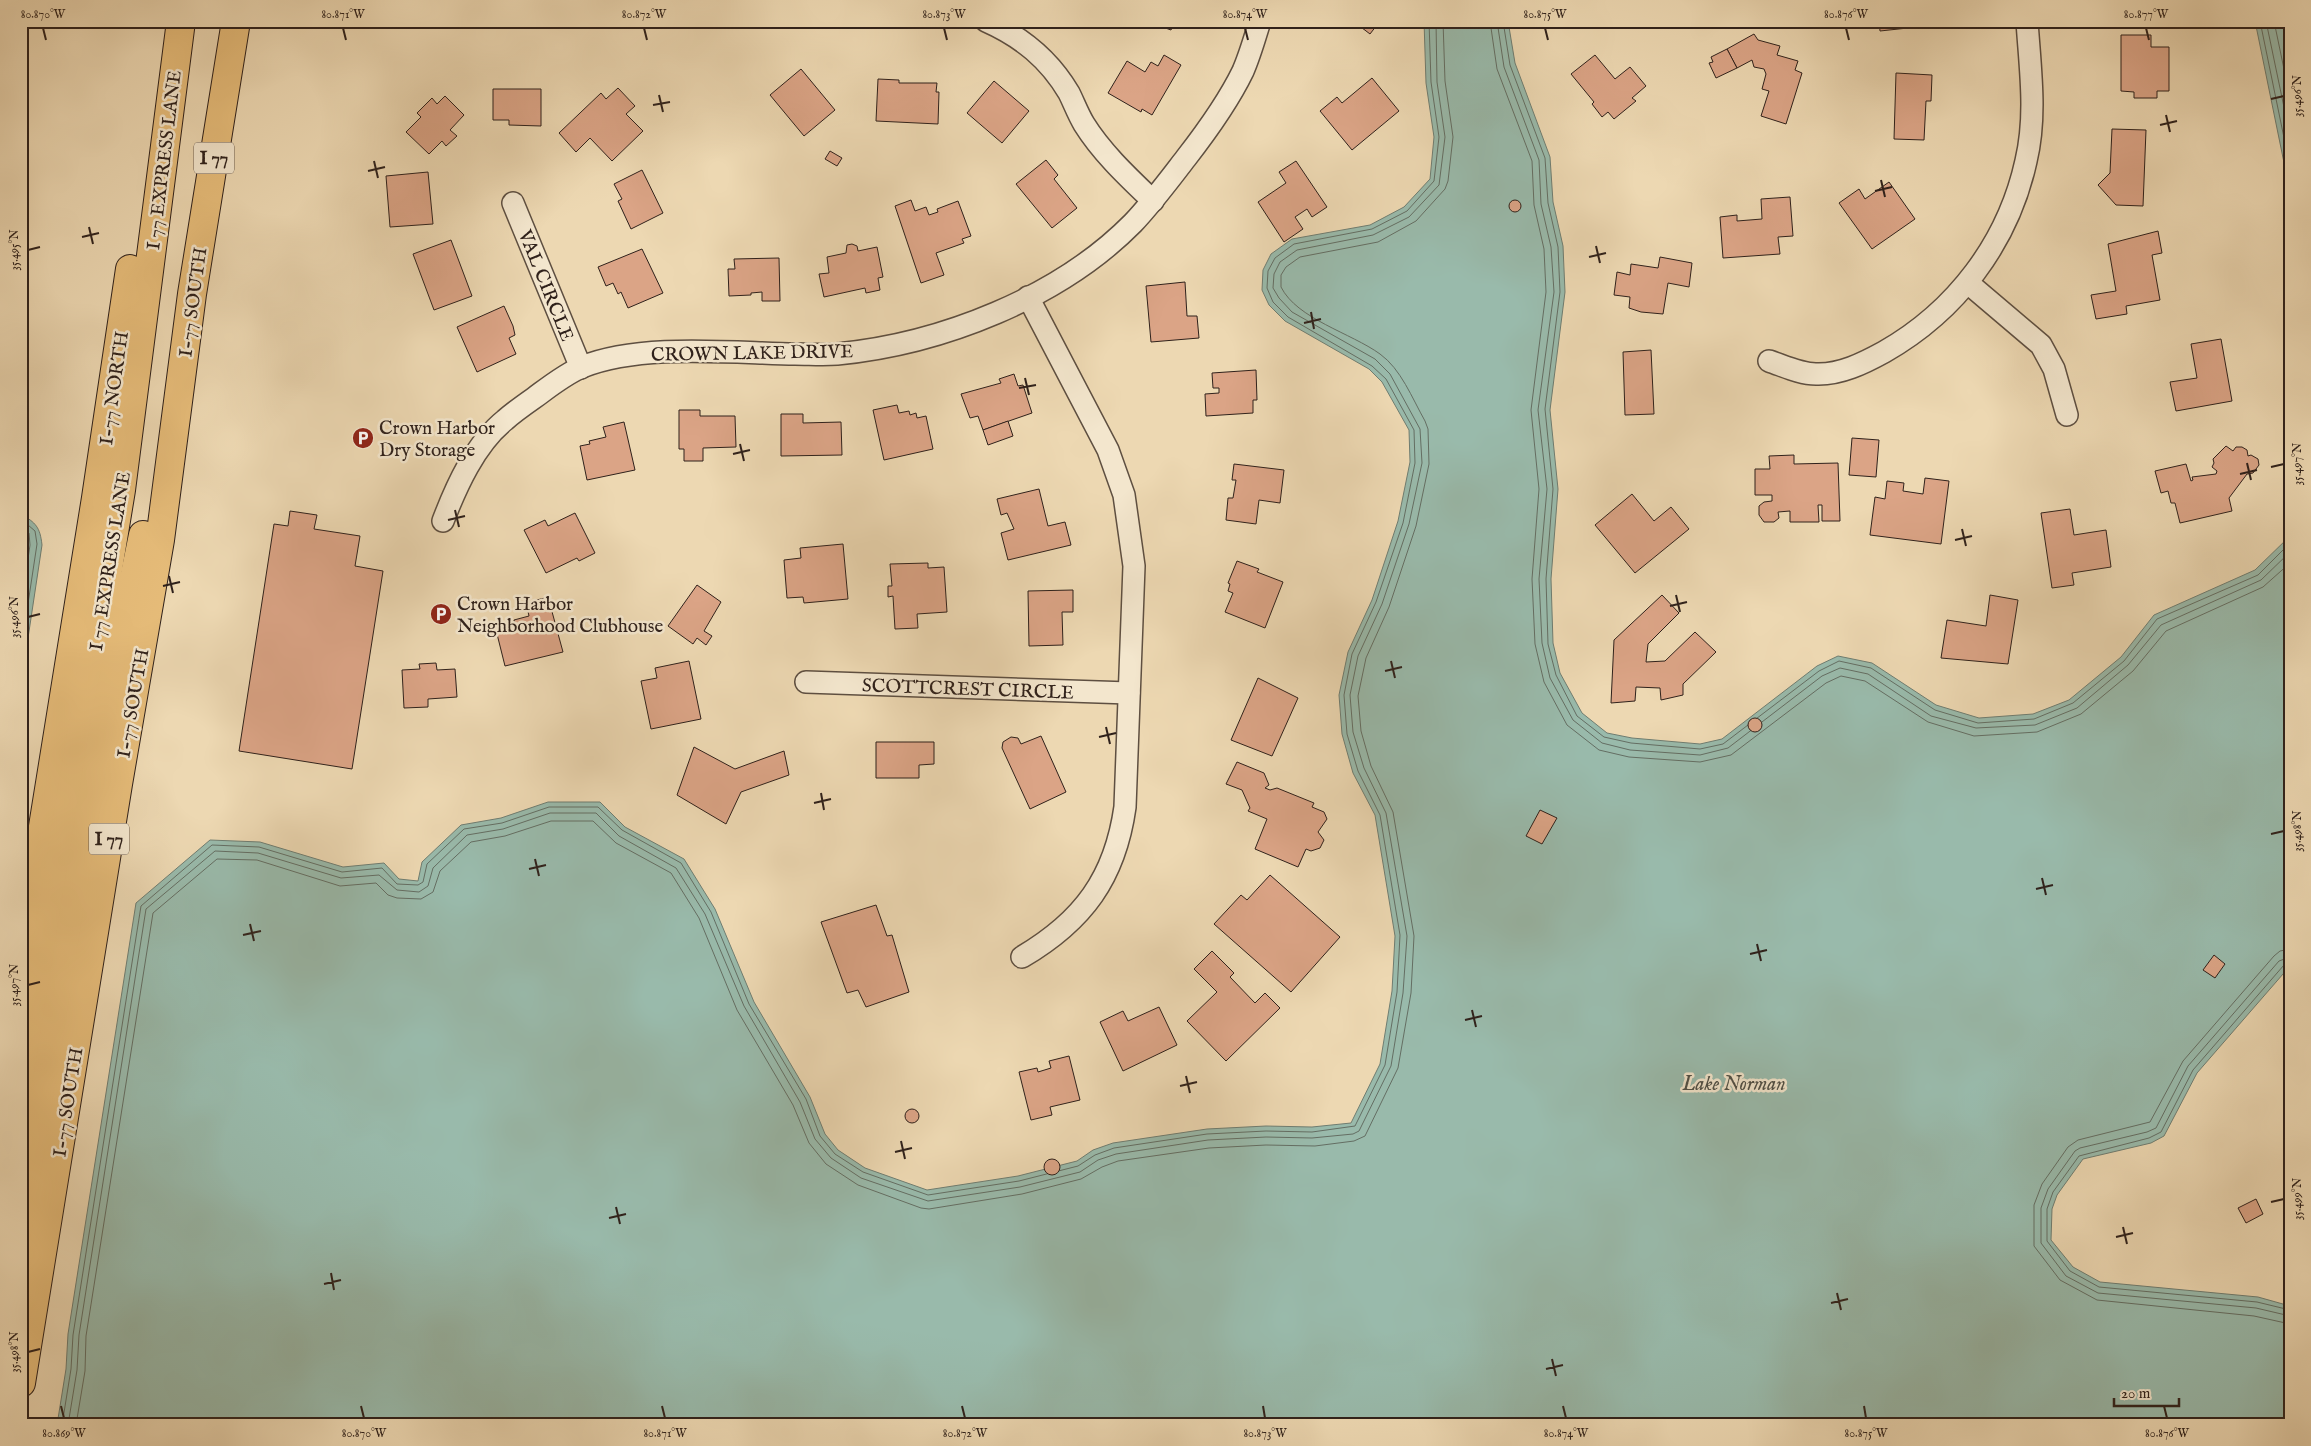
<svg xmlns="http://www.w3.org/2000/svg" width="2311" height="1446" viewBox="0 0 2311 1446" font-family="'IM FELL English',serif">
  <rect width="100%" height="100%" fill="#edd8b2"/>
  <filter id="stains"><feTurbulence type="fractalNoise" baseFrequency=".004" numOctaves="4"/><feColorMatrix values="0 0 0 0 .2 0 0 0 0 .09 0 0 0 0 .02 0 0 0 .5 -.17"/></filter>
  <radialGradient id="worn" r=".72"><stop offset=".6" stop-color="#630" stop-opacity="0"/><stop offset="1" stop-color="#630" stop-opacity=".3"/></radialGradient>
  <g fill="#99baab" stroke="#6f7d71">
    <path d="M1424,21h84l7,42 35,94 3,45 10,44 2,46 -15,118 8,79 -7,90 2,64 7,30 22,40 25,20 25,5 68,6 22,-5 95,-73 21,-10 34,7 64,42 43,13 54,-4 36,-14 52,-43 33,-42 101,-45 35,-34v430l-93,107 -33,63 -13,7 -68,16 -26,36 -5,14 -1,31 22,27 27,15 158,15 32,9v119h-2233l9,-56 2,-35 68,-431 74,-63 50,2 83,25 41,-4 15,16 19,2 4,-19 39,-37 40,-7 47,-16h52l25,25 59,32 31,50 39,93 56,95 15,37 13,16 27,18 62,22 91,-14 59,-15 16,-11 20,-7 94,-14 59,-3 46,1 39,-4 29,-59 12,-73 3,-55 -20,-121 -22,-42 -11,-39 -3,-39 9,-43 24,-52 26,-79 12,-59 -1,-32 -27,-48 -13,-13 -84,-48 -16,-16 -7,-15 1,-20 8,-16 21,-15 78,-14 34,-18 26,-28 4,-42 -8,-54z"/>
    <path d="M2255,21h35v171z"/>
    <path d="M21,514c15,9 19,13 21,31l-17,113 1,36 -5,24z"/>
  </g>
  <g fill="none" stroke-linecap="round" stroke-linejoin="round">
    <g stroke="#646e63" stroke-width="1">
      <path d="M1490,21l7,48 35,92 2,44 10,44 2,43 -15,118 8,79 -7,90 3,65 9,38 23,43 32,25 30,7 71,5 31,-7 95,-72 15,-7 24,5 63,41 46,14 63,-4 44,-18 52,-43 33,-40 97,-44 27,-24"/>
      <path d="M1497,21l7,46 35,93 2,44 10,43 3,45 -16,118 9,79 -8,90 3,64 8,35 23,42 29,23 28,7 70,5 28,-7 94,-72 18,-8 28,6 63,42 45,12 59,-3 42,-17 51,-43 33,-40 100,-45 29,-28"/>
      <path d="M1503,21l7,44 35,93 3,45 10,44 2,45 -15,117 8,80 -7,90 2,65 8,31 21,41 27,21 27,6 69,6 23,-5 96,-73 20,-10 32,7 64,42 43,13 56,-4 39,-16 51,-42 33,-42 101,-44 32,-32"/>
      <path d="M2260,21l30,146"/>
      <path d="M2266,21l24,115"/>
      <path d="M2274,21l16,77"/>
      <path d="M21,519l14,12 2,13 -16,106"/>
      <path d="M21,527l8,6 1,12 -9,62"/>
      <path d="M2290,949l-10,2 -6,5 -91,105 -33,61 -72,18 -10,7 -26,37 -8,21v41l26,34 37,20 157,16 36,8"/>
      <path d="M2290,957l-11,4 -91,105 -32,62 -9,4 -67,16 -5,3 -27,38 -7,19v35l25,33 32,17 158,15 34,8"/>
      <path d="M2290,963l-6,2 -91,105 -32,62 -12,6 -70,18 -26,36 -6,17v32l23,30 29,16 158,15 33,8"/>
      <path d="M62,1425l9,-56 2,-34 68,-429 71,-61 47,2 83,25 40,-4 15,16 21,1 5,-3 4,-18 37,-35 38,-6 47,-16h49l24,23 59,33 30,49 38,92 57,95 14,37 15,18 28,18 65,23 91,-14 59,-15 17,-11 19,-7 93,-14 59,-3 46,1 43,-6 30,-61 12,-73 3,-57 -20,-120 -22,-44 -11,-37 -3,-39 8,-41 24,-52 27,-79 12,-60 -1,-33 -28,-51 -14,-13 -84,-49 -15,-15 -6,-14 1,-17 7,-13 19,-14 78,-15 35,-18 27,-30 5,-44 -8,-55 -2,-61"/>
      <path d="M68,1425l9,-55 2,-35 67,-426 69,-58 43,2 83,25 38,-3 18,15 22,2 9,-6 5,-18 34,-33 36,-6 47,-16h46l23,23 57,32 29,46 39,92 56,96 15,37 16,19 30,20 67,23 92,-14 60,-15 18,-12 18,-6 92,-14 58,-3 46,1 41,-4 6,-3 32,-65 12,-73 4,-57 -21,-123 -22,-45 -11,-36 -3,-37 8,-39 24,-52 27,-80 13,-61 -2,-34 -30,-55 -15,-15 -83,-47 -13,-14 -6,-10 1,-14 6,-12 17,-12 76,-15 36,-18 30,-32 6,-48 -8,-55 -1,-61"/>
      <path d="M76,1425l9,-54 1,-35 67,-423 64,-54 40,1 83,26 36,-3 12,12 9,3 24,1 12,-7 7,-21 31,-29 34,-6 46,-15h42l23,22 55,30 28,45 38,92 56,95 16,38 17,21 32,21 63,23 8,1 93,-15 59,-15 21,-12 16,-6 91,-13 57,-3 49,1 39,-5 11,-5 33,-68 13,-75 3,-57 -21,-124 -22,-46 -10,-35 -3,-35 8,-38 23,-51 27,-81 13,-62 -1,-35 -3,-8c-13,-23 -24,-52 -45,-67 -29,-21 -83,-35 -99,-67v-12l5,-8 14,-10 78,-15 38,-21 29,-32 3,-8 5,-44 -8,-56 -2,-60"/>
    </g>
  </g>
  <g fill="#dba486" stroke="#2f211b">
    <path d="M1146,21h31l-3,2 -3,7z"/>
    <path d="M1353,21h27l-10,13z"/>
    <path d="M1879,21h38v6l-37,4z"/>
    <path d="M1754,34l4,6 22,6 -3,9 21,6 -3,9 7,3 -16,51 -25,-8 8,-25 -7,-2 4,-15 -2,-5 -10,-2 -2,-7 -15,8 -10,-19z"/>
    <path d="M2121,35h30v12h18v44h-12v7h-23v-6l-13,-1z"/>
    <path d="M1727,49l10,19 -21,10 -7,-15 4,-1 -2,-5z"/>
    <path d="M1164,55l17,10 -29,50 -10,-6 -1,3 -33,-19 19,-32 18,11 6,-10 7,4z"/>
    <path d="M1595,55l20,24 15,-12 16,19 -14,12 4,3 -22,18 -6,-7 -6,5 -10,-13 2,-2 -23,-28z"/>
    <path d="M801,69l34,41 -31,26 -34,-41z"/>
    <path d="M1896,73l36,2 -1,26h-5l-2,39 -30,-1z"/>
    <path d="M1372,78l27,33 -47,39 -32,-39 17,-14 5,6z"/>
    <path d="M878,79l21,1v3h38l-1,9h3l-1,32 -62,-3z"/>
    <path d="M994,81l35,30 -27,32 -35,-30z"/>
    <path d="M618,88l17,18 -9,8 17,17 -31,30 -22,-23 -14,14 -17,-19 42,-40 5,6z"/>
    <path d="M493,89h48v37l-32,-1v-5h-16z"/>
    <path d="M445,96l19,19 -14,15 7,6 -11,10 -4,-5 -13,13 -23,-22 15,-15 -4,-4 15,-15 5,6z"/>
    <path d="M2112,129l34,1 -3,76 -27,-1 -18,-20 12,-12z"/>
    <path d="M830,151l12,7 -5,8 -12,-7z"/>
    <path d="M1046,160l12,15 -4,4 23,29 -25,20 -36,-44z"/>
    <path d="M1296,161l31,46 -15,10 -5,-8 -12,8 8,12 -19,13 -26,-40 28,-19 -7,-11z"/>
    <path d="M642,170l21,43 -32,16 -13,-28 4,-2 -8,-15z"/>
    <path d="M428,172l5,52 -43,3 -4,-51z"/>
    <path d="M1889,182l26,37 -43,30 -33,-46 20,-14 6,10z"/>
    <path d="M1790,197l3,39 -15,1 2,17 -57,4 -3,-41 17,-2v6l25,-2 -1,-20z"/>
    <circle cx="1515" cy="206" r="6"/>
    <path d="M911,200l4,11 11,-4 3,8 9,-3 -1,-3 21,-8 13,35 -9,3 2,4 -28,10 8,22 -23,8 -26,-77z"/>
    <path d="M2158,231l4,22 -10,2 8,45 -34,6 1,8 -31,5 -5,-24 25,-4 -8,-47z"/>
    <path d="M451,240l21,56 -38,14 -21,-56z"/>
    <path d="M852,244l5,2 1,5 19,-4 6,30 -5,1 2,12 -14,3 -1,-5 -41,9 -5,-23 10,-1 -2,-16 19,-4 1,-8z"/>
    <path d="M642,249l21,44 -35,15 -7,-16 -3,2 -5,-11 -7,3 -8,-19z"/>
    <path d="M1660,257l32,6 -3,24 -21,-4 -5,31 -22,-2 -12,-4 1,-11 -16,-2 3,-23 13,3 1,-11 27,4z"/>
    <path d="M779,258l1,43h-18v-9l-11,1v2l-22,1 -1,-27h7l-1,-10z"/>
    <path d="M1185,282l2,34h10l2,22 -48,4 -5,-56z"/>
    <path d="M504,306l9,20 2,9 -6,3 7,16 -39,18 -20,-45z"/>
    <path d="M2221,339l11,62 -56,10 -6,-29 27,-4 -6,-34z"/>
    <path d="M1651,350l3,64 -29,1 -2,-63z"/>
    <path d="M1256,370l1,30h-4v13l-47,3 -1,-22 14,-1v-5h-6l-1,-15z"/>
    <path d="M1014,374l4,12 5,-1 9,28 -49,17 -5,-14 -8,2 -9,-24 40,-11 -2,-4z"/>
    <path d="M897,405l2,8 10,-2 1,4 6,-2 1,5 9,-2 7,33 -49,11 -11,-50z"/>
    <path d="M679,410h21v6h35l1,31 -33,1v13h-19v-12h-5z"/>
    <path d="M781,414h22v9l38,-1 1,33 -61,1z"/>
    <path d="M1008,421l5,15 -25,9 -5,-15z"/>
    <path d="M624,422l11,48 -48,10 -7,-34 10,-2 -1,-3 17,-4 -3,-10z"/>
    <path d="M1852,438l27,2 -3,37 -27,-2z"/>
    <path d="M2226,446l7,5 3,-4h6l5,3 1,6 3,-1 7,4 1,6 -6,8 -6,1 -18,24 3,13 -52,12 -5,-20h-4l-3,-12 -7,2 -6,-22 31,-7 5,17 2,-1 -1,-3 24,-3 1,-3 -5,-4 2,-4 -1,-4z"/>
    <path d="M1794,455v9l44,-1 2,58h-18v-16h-4l1,17h-29v-11l-12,1 1,6 -5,4h-10l-5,-7v-9l5,-4 8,-1v-6h-17v-26h15l-1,-13z"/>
    <path d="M1234,464l50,6 -4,33 -21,-3 -3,24 -30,-4 2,-22h5l3,-18h-4z"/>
    <path d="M1925,478l24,3 -8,63 -71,-9 5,-38 10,2 2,-18 17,2 -1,8 20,3z"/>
    <path d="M1039,489l9,37 17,-4 6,23 -63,15 -7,-27 13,-4 -7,-16 -6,2 -4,-16z"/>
    <path d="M1632,494l22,27 17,-14 18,22 -54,44 -40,-48z"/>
    <path d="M2070,509l4,26 32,-5 5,37 -39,6 2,12 -22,3 -11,-75z"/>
    <path d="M290,511l27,4 -3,14 46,7 -5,30 28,5 -31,198 -113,-18 35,-227 14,2z"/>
    <path d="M575,513l20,40 -16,8 -2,-3 -31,15 -22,-43 21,-10 3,6z"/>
    <path d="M843,544l5,55 -44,4 -1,-6 -16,1 -3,-38 17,-2 -1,-10z"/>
    <path d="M1237,561l22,8 -2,3 26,10 -18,46 -40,-16 8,-19 -5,-2 2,-7 -2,-1z"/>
    <path d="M928,563v5l16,-1 3,45 -30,2 1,14 -23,1 -2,-33 -5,1v-11h4l-2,-22z"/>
    <path d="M697,585l24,17 -17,29 8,5 -6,9 -9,-7 -4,6 -25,-18z"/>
    <path d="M1073,590v22h-11l1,33 -34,1 -1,-55z"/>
    <path d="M1662,595l17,18 -31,31 -2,18 19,-1 30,-29 21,20 -33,32v11l-22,5 -1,-12 -24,-1 -1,14 -24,2 3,-63z"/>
    <path d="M1990,595l28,5 -10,64 -67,-6 6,-38 39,6z"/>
    <path d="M548,597l15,55 -58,14 -9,-36 19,-5 -1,-5 15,-4 -3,-13z"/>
    <path d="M689,661l12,58 -50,10 -10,-48 16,-3 -2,-10z"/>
    <path d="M436,663l1,7 18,-1 2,28 -29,2v8l-24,1 -2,-38 18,-1 -1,-5z"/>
    <path d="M1258,678l40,20 -26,58 -41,-16z"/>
    <circle cx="1755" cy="725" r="7"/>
    <path d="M1041,736l25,56 -36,17 -28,-61 1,-6 8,-5 7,1 3,6z"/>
    <path d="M876,742h58v22l-15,1v13h-43z"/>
    <path d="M694,747l41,22 49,-18 5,24 -48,17 -15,32 -49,-29z"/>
    <path d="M1237,762l27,11 5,12 -4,3 5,2 7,-2 37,15 -2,4 12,5 3,7 -9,13 6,8 -4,8 -9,3 -5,-2 -8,18 -43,-18 12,-30 -19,-8 2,-3 -8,-18 -16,-6z"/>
    <path d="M1540,810l17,8 -15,26 -16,-8z"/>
    <path d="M1270,875l70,62 -49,55 -77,-68 27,-29 6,5z"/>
    <path d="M876,905l11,31 5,-1 17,57 -43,15 -8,-17 -11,3 -26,-71z"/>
    <path d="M1212,951l22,22 -4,4 25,26 10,-10 15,15 -54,53 -39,-40 30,-29 -23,-23z"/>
    <path d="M2214,955l11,9 -10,14 -12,-8z"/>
    <path d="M1159,1007l18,38 -54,26 -23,-49 23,-11 5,10z"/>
    <path d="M1069,1056l11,44 -30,7 2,8 -21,5 -12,-48 18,-4 1,4 13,-4 -2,-7z"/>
    <circle cx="912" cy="1116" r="7"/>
    <circle cx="1052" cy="1167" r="8"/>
    <path d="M2256,1199l7,15 -17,9 -8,-15z"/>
  </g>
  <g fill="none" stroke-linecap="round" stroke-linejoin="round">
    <g stroke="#5e4f41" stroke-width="24">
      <g id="minor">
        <path d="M986,21c36,16 63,38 83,72 5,10 9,21 15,31 18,29 45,54 69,77"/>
        <path d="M513,203l68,165"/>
        <path d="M1968,283l73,62 13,24 13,46"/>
        <path d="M1769,361c15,5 31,13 47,13 24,1 48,-11 68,-22 72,-41 124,-109 142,-191 11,-46 4,-93 1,-140"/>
        <path d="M443,521c13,-34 32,-77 62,-101 9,-8 19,-15 29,-22 15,-11 31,-24 48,-31 59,-24 150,-14 213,-13 14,0 28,1 42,0 104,-10 222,-56 296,-131 19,-20 36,-43 53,-65 21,-27 42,-56 57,-87 7,-16 12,-34 17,-50"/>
        <path d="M806,682l323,11"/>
        <path d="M1022,957c61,-36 93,-79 103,-150l9,-241 -10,-71 -16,-45 -80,-153"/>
      </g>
    </g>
    <g stroke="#2f211b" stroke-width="30">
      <g id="motorway">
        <path d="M21,963l75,-465 34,-229"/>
        <path d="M21,1099l100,-609 60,-469"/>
        <path d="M21,1241l84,-522 38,-184"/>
        <path d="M21,1383l97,-599 42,-244 32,-246 44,-273"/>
      </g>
    </g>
    <use href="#minor" stroke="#f3e6cd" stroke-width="21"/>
    <use href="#motorway" stroke="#e6bc79" stroke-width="28"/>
  </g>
  <path fill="none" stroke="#2f211b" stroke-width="2" d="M43,28l3,12M343,28l3,12M644,28l3,12M944,28l3,12M1245,28l3,12M1545,28l3,12M1846,28l3,12M2146,28l3,12M659,95l4,17M2271,99l13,-3M653,105l17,-3M2166,115l4,17M2160,125l17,-4M374,161l4,17M368,171l17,-4M1881,180l4,17M1875,191l17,-4M89,227l4,17M82,237l17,-4M1596,246l4,17M28,250l12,-3M1589,257l17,-4M1311,312l3,17M1304,323l17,-4M1025,378l4,17M1019,388l17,-3M740,444l4,17M733,454l17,-4M2247,463l4,17M2271,467l13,-3M2240,474l17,-4M455,510l4,17M448,520l17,-4M1962,529l4,17M1955,540l17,-4M169,576l4,17M163,586l17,-4M1676,595l4,17M1670,606l17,-4M28,617l12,-3M1391,661l4,17M1385,671l17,-4M1106,727l4,17M1099,737l17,-4M821,793l3,17M814,803l17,-4M2271,834l13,-3M535,859l4,17M529,869l17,-4M2042,878l4,17M2036,889l17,-4M250,924l4,17M243,935l18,-4M1757,944l4,17M1750,954l17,-4M28,985l12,-3M1472,1010l4,17M1465,1020l17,-4M1186,1076l4,17M1180,1086l17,-4M901,1141l4,18M895,1152l17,-4M2271,1202l13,-3M616,1207l4,17M609,1218l17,-4M2123,1227l4,17M2116,1237l17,-4M331,1273l3,17M324,1284l17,-4M1837,1293l4,17M1831,1303l17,-4M28,1352l12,-3M1552,1359l4,17M1546,1369l17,-4M61,1406l3,12M361,1406l3,12M662,1406l3,12M962,1406l3,12M1263,1406l2,12M1563,1406l3,12M1864,1406l2,12M2164,1406l3,12"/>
  <defs>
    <g id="parking-disc" transform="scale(1.125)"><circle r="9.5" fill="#8f2418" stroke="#f3e6cd"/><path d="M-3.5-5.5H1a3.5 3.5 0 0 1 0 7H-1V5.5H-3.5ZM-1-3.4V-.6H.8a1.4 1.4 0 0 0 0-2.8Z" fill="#fff"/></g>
  </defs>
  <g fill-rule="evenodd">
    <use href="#parking-disc" x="363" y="438"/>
    <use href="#parking-disc" x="441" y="614"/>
  </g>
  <g text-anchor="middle" stroke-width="5" stroke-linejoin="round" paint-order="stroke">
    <g fill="#f3e6cd" stroke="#6a5c50" stroke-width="1">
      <rect x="194" y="142.5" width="40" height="31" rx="4"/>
      <rect x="89" y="823.5" width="40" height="31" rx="4"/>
    </g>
    <g font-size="18" font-weight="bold" fill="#2f211b">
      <text x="214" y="164">I 77</text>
      <text x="109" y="845">I 77</text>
    </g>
    <g font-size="19" fill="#2f211b" stroke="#f3e6cd">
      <text transform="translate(163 160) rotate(-83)" y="7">I 77 EXPRESS LANE</text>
      <text transform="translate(547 285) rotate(68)" y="7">VAL CIRCLE</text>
      <text transform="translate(192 302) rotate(-82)" y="7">I-77 SOUTH</text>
      <text transform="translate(752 352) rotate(-1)" y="7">CROWN LAKE DRIVE</text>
      <text transform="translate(113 388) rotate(-82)" y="7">I-77 NORTH</text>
      <text transform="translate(109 561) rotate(-81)" y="7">I 77 EXPRESS LANE</text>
      <text transform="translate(968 688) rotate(2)" y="7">SCOTTCREST CIRCLE</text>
      <text transform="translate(132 703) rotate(-80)" y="7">I-77 SOUTH</text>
      <text transform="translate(67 1102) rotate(-81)" y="7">I-77 SOUTH</text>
    </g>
    <g font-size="19" fill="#2f211b" stroke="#f3e6cd" text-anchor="start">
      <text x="379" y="434">Crown Harbor<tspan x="379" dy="22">Dry Storage</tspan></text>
      <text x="457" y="610">Crown Harbor<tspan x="457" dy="22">Neighborhood Clubhouse</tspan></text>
    </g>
    <g font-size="20" font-style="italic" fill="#4f4f46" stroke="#f3e6cd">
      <text x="1734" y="1090">Lake Norman</text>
    </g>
  </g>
  <rect width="2311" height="1446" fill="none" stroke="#edd8b2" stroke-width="55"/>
  <path d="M2114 1398v8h65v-8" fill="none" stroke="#2f211b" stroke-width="2.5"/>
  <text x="2121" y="1398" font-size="15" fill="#2f211b" stroke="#f3e6cd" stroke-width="4" paint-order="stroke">20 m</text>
  <rect x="28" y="28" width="2256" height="1390" fill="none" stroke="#2f211b" stroke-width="2"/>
  <g font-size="12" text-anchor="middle" fill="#2f211b">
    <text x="43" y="18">80.870°W</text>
    <text x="343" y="18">80.871°W</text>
    <text x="644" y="18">80.872°W</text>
    <text x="944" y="18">80.873°W</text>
    <text x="1245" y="18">80.874°W</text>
    <text x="1545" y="18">80.875°W</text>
    <text x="1846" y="18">80.876°W</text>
    <text x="2146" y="18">80.877°W</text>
    <text transform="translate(2297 96) rotate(-90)" y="4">35.496°N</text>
    <text transform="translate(14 250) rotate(-90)" y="4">35.495°N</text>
    <text transform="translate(2297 464) rotate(-90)" y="4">35.497°N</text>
    <text transform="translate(14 617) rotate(-90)" y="4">35.496°N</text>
    <text transform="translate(2297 831) rotate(-90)" y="4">35.498°N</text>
    <text transform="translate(14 985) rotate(-90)" y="4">35.497°N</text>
    <text transform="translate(2297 1199) rotate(-90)" y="4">35.499°N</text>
    <text transform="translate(14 1352) rotate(-90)" y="4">35.498°N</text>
    <text x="64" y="1437">80.869°W</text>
    <text x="364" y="1437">80.870°W</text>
    <text x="665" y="1437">80.871°W</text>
    <text x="965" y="1437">80.872°W</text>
    <text x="1265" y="1437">80.873°W</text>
    <text x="1566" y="1437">80.874°W</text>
    <text x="1866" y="1437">80.875°W</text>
    <text x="2167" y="1437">80.876°W</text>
  </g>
  <rect width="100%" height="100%" filter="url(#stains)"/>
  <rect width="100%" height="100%" fill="url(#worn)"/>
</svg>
